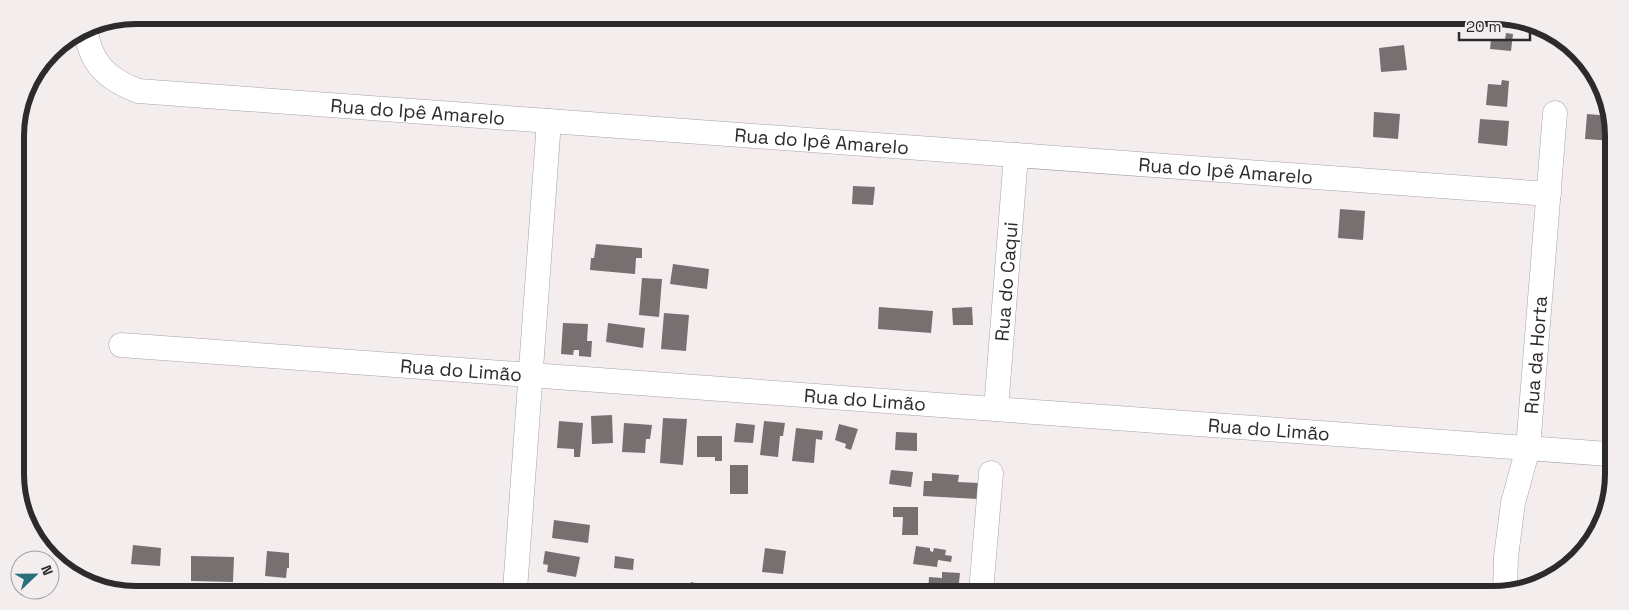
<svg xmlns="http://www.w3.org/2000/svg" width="1629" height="610" viewBox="0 0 1629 610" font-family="'Space Grotesk',sans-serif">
  <rect width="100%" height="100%" fill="#f4edee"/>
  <g fill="#777071">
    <path d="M1506,33l7,1 -2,17 -21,-2 1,-10 14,1z"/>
    <path d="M1404,45l3,25 -26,2 -2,-24z"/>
    <path d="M1502,80l7,1 -2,26 -21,-2 2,-21 13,1z"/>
    <path d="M1374,112l26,2 -2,25 -25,-2z"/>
    <path d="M1587,114l24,2 2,4v21l-28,-2z"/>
    <path d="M1480,119l29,2 -2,25 -29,-3z"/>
    <path d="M853,186l22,1 -2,18 -21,-1z"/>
    <path d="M1340,209l25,2 -2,29 -25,-2z"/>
    <path d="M596,244l46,4v10h-6l-1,16 -45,-4 1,-12h3z"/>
    <path d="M673,264l36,5 -2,20 -37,-5z"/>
    <path d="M642,278l20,1 -3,38 -20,-2z"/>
    <path d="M879,307l54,4 -2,22 -53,-4z"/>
    <path d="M972,307l1,18h-20l-1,-17z"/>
    <path d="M664,313l25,2 -3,36 -25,-2z"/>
    <path d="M563,323l25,1 -1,17h5l-1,16 -12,-1v-6h-5l-1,5 -12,-1z"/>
    <path d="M608,323l37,5 -2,20 -37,-6z"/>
    <path d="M612,415l1,28 -21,1 -1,-28z"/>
    <path d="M663,418l24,1 -4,46 -23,-2z"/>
    <path d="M559,421l24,2 -3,34h-6v-8l-17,-1z"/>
    <path d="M764,421l21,2 -2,13h-3l-2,21 -18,-2z"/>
    <path d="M624,423l28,2 -2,14h-4l-1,14 -23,-1z"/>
    <path d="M736,423l19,2 -2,18 -19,-1z"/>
    <path d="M839,424l19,5 -7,21 -6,-2 1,-4 -11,-4z"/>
    <path d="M796,428l27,3 -1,9 -6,-1 -2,24 -22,-2z"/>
    <path d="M896,432l21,1v18l-22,-1z"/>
    <path d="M697,436h25v25h-7v-4h-18z"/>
    <rect x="730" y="465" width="18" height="29"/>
    <path d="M891,470l22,2 -2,15 -22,-3z"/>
    <path d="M932,473l27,2 -1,7 21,1 -1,16 -55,-3 1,-15h8z"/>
    <path d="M893,507h25v28h-16l1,-18h-10z"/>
    <path d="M554,520l36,5 -2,18 -36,-5z"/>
    <path d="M133,545l28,3 -1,18 -29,-2z"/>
    <path d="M916,546l14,2v3l3,1 1,-4 12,2 -1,5 7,1 -1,6 -13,-2 -1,7 -24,-3z"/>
    <path d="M765,548l21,3 -3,23 -21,-2z"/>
    <path d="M267,551l22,2v15h-2l-1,10 -21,-2z"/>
    <path d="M545,551l35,6 -4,20 -29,-5 1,-7 -5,-1z"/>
    <path d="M191,556l43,1 -1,25 -42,-1z"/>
    <path d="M615,556l19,3 -1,11 -19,-2z"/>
    <path d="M942,572l18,1 -2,19h-30l1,-15 13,1z"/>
    <path d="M691,582l22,5v4h-24z"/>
  </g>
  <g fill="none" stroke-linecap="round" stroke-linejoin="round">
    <g stroke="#a9a2a4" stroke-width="25">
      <g id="minor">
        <path id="s1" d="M85,27c5,36 20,51 53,64l1411,103"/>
        <path id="s2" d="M121,345l1487,109"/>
        <path id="s3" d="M996,409l20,-254"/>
        <path d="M515,590l34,-469"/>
        <path d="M981,592l10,-119"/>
        <path id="s4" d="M1505,593l1,-36 7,-54 15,-55 27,-335"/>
      </g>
    </g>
    <use href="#minor" stroke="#fff" stroke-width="24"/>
  </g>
  <g text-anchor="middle" stroke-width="5" stroke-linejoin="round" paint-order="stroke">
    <g font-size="19" fill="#2d2a2b" stroke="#f4edee">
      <text dy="7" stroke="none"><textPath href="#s1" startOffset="369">Rua do Ipê Amarelo</textPath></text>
      <text dy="7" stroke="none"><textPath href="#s1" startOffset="774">Rua do Ipê Amarelo</textPath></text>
      <text dy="7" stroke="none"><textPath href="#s1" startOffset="1179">Rua do Ipê Amarelo</textPath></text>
      <text dy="7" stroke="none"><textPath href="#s3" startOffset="128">Rua do Caqui</textPath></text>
      <text dy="7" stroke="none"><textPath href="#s4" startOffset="241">Rua da Horta</textPath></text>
      <text dy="7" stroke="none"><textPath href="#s2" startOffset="341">Rua do Limão</textPath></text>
      <text dy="7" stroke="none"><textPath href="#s2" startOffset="746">Rua do Limão</textPath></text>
      <text dy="7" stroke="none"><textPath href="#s2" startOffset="1151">Rua do Limão</textPath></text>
    </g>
  </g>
  <path d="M0 0H1629V610H0ZM136 24H1493A112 112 0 0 1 1605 136V474A112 112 0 0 1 1493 586H136A112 112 0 0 1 24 474V136A112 112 0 0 1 136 24Z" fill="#f4edee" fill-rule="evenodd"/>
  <path fill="none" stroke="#2d2a2b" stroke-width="6" d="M136 24H1493A112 112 0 0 1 1605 136V474A112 112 0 0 1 1493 586H136A112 112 0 0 1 24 474V136A112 112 0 0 1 136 24Z"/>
  <g transform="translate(35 575) rotate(68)"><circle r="24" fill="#f4edee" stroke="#a49fa0"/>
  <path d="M0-4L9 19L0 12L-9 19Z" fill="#286f7d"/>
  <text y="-8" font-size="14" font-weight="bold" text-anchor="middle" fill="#2d2a2b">N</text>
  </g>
  <path d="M1459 32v8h71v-8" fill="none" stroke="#2d2a2b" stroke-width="2.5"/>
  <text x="1466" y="32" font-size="15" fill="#2d2a2b" stroke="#f4edee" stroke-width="4" paint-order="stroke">20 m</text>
</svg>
